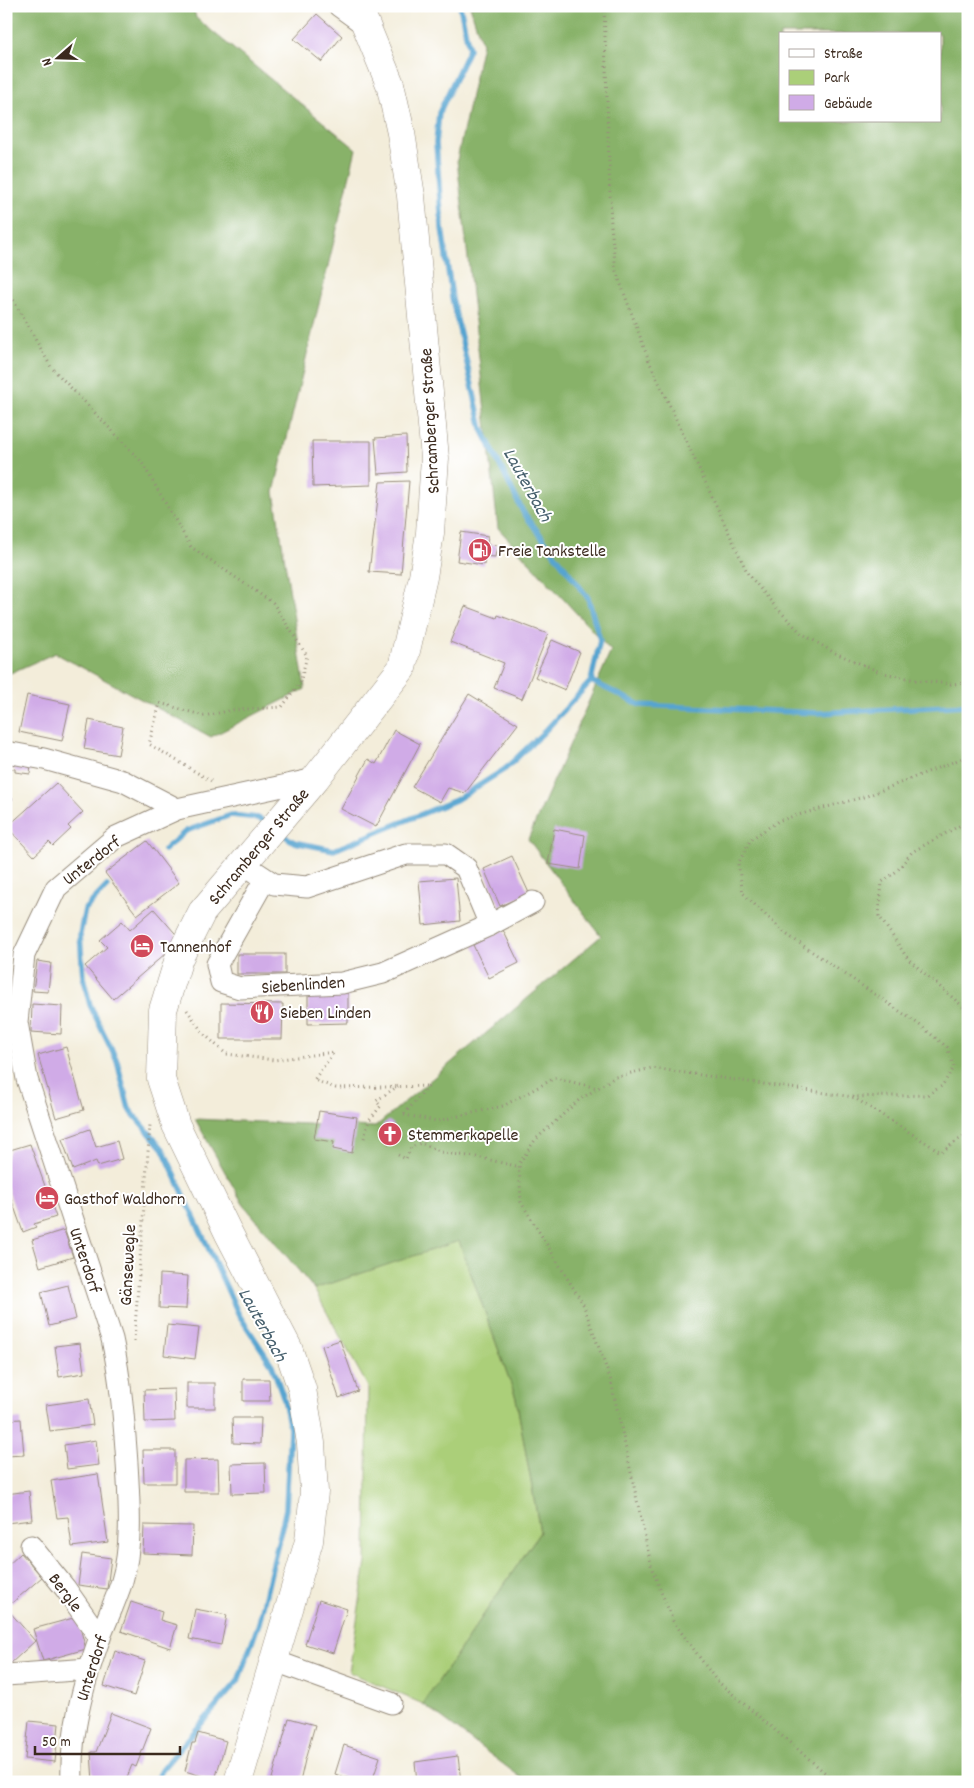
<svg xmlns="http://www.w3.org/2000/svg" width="974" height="1788" viewBox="0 0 974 1788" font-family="Dekko,sans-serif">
  <rect width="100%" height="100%" fill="#fff"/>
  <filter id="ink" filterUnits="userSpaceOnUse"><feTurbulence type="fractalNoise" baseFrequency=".02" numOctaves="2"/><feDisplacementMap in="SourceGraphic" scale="10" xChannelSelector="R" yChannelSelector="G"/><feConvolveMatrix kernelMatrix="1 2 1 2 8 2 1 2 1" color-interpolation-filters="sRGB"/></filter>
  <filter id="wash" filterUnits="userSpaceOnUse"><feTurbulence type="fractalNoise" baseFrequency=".0096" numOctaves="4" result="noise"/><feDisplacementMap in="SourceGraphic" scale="20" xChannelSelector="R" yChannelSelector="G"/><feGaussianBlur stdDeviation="1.12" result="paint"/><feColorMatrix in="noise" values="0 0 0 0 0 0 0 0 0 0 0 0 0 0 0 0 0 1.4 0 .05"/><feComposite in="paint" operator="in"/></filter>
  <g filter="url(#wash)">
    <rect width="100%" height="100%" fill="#f3edda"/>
    <path fill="#abcf79" stroke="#737c4c" d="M459,1240l57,158 24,134 -117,172 -74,-32 17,-110 2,-175 -54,-98z"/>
    <g fill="#88b269" stroke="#626e44" fill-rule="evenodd">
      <path d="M6,6h187l3,12 160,131 -82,343 31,197 -94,48 -156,-84 -49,22z"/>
      <path d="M470,6h498v1776h-441l-104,-78 117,-172 -24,-134 -57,-157 -145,48 -71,-85 -48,-85 180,8 226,-191 -73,-97 83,-188 -113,-123 -41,-368 25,-116zM780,34h160v87h-160z"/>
    </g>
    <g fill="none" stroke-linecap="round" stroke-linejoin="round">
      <g stroke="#57a4d0" stroke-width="5.5">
        <path d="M591,681l49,24 178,8 150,-8"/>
        <path d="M279,832l15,10 40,8 122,-50 49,-31 39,-37 47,-51 9,-41 -12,-42 -65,-86 -41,-83 -30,-131 -10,-70 -6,-85 3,-30 30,-64 -9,-43"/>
        <path d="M164,850l22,-19 45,-16 27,3 10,6"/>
        <path d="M107,886l-22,23 -5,25 3,43 7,28 27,56 12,48 34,40 76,166 33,50 12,34 6,30 -4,80 -27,114 -21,58 -75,87 -7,14"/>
      </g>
    </g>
    <g id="blocks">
      <g fill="#d0abe7">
        <path d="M317,14l25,22 -20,26 -28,-23z"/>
        <path d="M406,436l1,36 -29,2 -3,-36z"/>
        <path d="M312,441h59v44l-58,2z"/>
        <path d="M409,481l-8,93 -32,-2 11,-90z"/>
        <path d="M461,532l27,4 -1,8 10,1 -2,12 -10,-1 -1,9 -27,-4z"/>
        <path d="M465,606l32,12 1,-3 50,19 -26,65 -28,-11 10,-25 -54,-21z"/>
        <path d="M552,640l28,12 -15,38 -30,-13z"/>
        <path d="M469,694l49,30 -53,69 -17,-5 -8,14 -28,-15z"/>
        <path d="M27,695l43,9 -8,37 -43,-9z"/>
        <path d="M89,720l34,7 -5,28 -34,-6z"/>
        <path d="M394,730l26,14 -44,83 -35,-18 27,-50 8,5z"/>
        <path d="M6,759l25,4 -1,11 -15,-2v-3l-9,-1z"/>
        <path d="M56,783l27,29 -15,14 3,3 -18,17 -4,-4 -15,14 -27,-29z"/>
        <path d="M6,792l7,7 -7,6z"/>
        <path d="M554,829l31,6 -5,34 -32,-5z"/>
        <path d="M147,841l32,42 -42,32 -32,-42z"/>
        <path d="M512,856l17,37 -29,13 -16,-37z"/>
        <path d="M456,878l4,43 -37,4 -4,-44z"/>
        <path d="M154,909l27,31 -68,59 -28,-33 22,-19 -7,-7 22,-19 8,9z"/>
        <path d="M503,930l16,33 -30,15 -16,-33z"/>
        <rect x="237" y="954" width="48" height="20"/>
        <path d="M37,961l14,2 -3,29 -15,-1z"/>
        <path d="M348,993v30l-40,1v-30z"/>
        <path d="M221,1003l62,1 -1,35h-61z"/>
        <path d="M32,1004l30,2 -1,28 -30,-2z"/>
        <path d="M66,1047l18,63 -28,8 -18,-63z"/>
        <path d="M319,1111l38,6 -5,36 -19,-4 1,-7 -20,-3z"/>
        <path d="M389,1121l4,3 6,16 -11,4 -6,-17 2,-4z"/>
        <path d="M90,1129l6,18 21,-6 5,18 -24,7 -2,-5 -23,9 -11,-31z"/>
        <path d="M30,1144l26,73 -22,7 2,3 -13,5 -17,-48v-25l4,-9z"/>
        <path d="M64,1230l9,27 -33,10 -8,-27z"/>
        <path d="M160,1274l28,2 -2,33 -27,-1z"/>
        <path d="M68,1285l8,34 -27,7 -8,-34z"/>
        <path d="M167,1325l32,3 -4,31 -31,-4z"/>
        <path d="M340,1340l18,51 -19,7 -17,-52z"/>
        <path d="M80,1343l4,30 -25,4 -4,-31z"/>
        <path d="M243,1379h26l1,22h-27z"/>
        <rect x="187" y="1383" width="28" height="25"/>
        <path d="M174,1389l1,32 -30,1 -1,-32z"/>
        <path d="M89,1399l4,26 -43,6 -4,-26z"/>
        <path d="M232,1418h29l-1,26 -27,-1z"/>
        <path d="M21,1419l3,36 -18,1v-36z"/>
        <path d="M96,1440l3,25 -32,4 -3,-24z"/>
        <path d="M143,1450h32v33h-31z"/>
        <path d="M218,1459l1,33h-35v-32z"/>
        <path d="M265,1463l1,30 -34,1 -1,-30z"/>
        <path d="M98,1474l10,68 -36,5 -4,-30 -11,1 -6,-37z"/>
        <path d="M29,1491l3,29 -26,3v-29z"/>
        <path d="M144,1525l49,1 -1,29 -49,-2z"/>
        <path d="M21,1553l21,24 -30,26 -6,-6v-30z"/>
        <path d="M82,1554l29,4 -4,31 -29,-4z"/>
        <path d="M319,1600l28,9 -14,44 -28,-9z"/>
        <path d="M131,1602l31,10 -2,8 17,5 -7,23 -49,-17z"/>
        <path d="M195,1609l32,6 -6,30 -32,-6z"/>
        <path d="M9,1611l26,30 -25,23 -4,-4v-46z"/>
        <path d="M77,1617l9,32 -43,12 -10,-32z"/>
        <path d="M115,1651l30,10 -11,35 -30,-10z"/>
        <path d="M111,1713l40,15 -15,39 -4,-2 -7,17h-32l-2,-30h5z"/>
        <path d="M289,1718l26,7 -10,35 -5,22h-29z"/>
        <path d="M29,1721l30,3 -4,38 -30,-3z"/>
        <path d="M198,1733l28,8 -11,39 -30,-9 7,-28h3z"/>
        <path d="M344,1745l36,12 -8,25h-12l-25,-8z"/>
        <path d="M458,1756l3,26h-44l-2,-20z"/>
      </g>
    </g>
  </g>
  <g filter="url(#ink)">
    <use href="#blocks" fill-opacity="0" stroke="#978c7c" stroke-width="1"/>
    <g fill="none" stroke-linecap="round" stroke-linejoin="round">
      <g stroke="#978c7c" stroke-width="23">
        <g id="street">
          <path d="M339,6l29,21"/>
          <path d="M6,752l38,7 79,22 54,28"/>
          <path d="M242,863l32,21 33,3 99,-33h40l20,14 24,57 -107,48 -41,10 -102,5 -19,-6 -4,-18 48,-85"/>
          <path d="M490,925l43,-23"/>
          <path d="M31,1546l34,42 35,50"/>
          <path d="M275,1661l116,42"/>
          <path d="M6,1675l83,-6"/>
          <path d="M72,1782c-2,-51 11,-97 28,-145 7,-18 16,-37 22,-56 11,-37 7,-80 5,-118 -3,-42 -6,-83 -15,-124l-85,-260 -10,-57 7,-67 32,-67 60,-51 61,-28 138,-30"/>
        </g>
      </g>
      <g stroke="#978c7c" stroke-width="29">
        <path id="secondary" d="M238,1782l71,-241 5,-49 -3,-49 -9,-54 -14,-41 -60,-116 -52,-107 -15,-46 2,-69 16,-52 23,-46 113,-133 87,-111 21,-91 7,-44 5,-75 -24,-262 -10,-63 -11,-49 -32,-78"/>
      </g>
      <g stroke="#978c7c" stroke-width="3" stroke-dasharray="1 4" stroke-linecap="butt">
        <path d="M604,6l7,220 5,45 33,90 99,213 26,31 27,28 32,19 47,20 35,8 36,4 17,-1"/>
        <path d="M6,287l45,80 90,94 50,86 82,56 34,53 -7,27 -18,24 -49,3 -29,6 -44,-13 -11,41 62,37"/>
        <path d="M968,821l-56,31 -15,19 -15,11 -3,34 29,43 60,52"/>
        <path d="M187,1010l16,23 23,21 48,6 60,-8 -20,28 22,8 93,-2 -26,29"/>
        <path d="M853,1097l88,55 27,-19"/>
        <path d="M404,1115l33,6 66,-15 52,-28 42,10"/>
        <path d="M364,1138l5,-18 12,-14 -5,-5 22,-15"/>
        <path d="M398,1155l8,4 5,-12 10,-4 23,10 33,4 43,10"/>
        <path d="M134,1341l16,-216"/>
        <path d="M836,1782l-120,-102 -43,-59 -21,-52 -41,-188 -28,-77 -62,-102 -2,-38 16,-24 44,-40 36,-23 37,-9 201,29 74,-2 15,-9 12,-19 -7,-20 -30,-24 -131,-89 -30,-28 -13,-13 -5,-29 13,-25 29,-19 87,-24 101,-40"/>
      </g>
      <use href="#street" stroke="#fff" stroke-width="21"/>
      <use href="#secondary" stroke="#fff" stroke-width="28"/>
    </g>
  </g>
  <defs>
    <g id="fuel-disc" transform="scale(1.25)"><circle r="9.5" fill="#d1495b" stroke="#fff"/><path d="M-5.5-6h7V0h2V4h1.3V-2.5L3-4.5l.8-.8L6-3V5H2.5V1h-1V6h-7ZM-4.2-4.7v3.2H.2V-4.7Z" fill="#fff"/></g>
    <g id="hotel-disc" transform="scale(1.25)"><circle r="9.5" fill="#d1495b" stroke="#fff"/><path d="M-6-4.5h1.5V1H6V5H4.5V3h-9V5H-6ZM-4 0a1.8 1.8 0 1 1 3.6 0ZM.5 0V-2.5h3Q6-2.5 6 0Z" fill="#fff"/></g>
    <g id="restaurant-disc" transform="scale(1.25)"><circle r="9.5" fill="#d1495b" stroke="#fff"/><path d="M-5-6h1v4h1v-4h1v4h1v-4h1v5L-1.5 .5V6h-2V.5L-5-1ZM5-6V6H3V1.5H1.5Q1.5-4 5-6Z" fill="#fff"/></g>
    <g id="church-disc" transform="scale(1.25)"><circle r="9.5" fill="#d1495b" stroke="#fff"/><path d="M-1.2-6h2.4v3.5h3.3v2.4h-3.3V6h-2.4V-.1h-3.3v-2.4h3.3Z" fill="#fff"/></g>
  </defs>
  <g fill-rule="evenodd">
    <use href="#fuel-disc" x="480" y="550"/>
    <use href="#hotel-disc" x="142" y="946"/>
    <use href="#restaurant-disc" x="262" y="1012"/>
    <use href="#church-disc" x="390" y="1134"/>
    <use href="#hotel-disc" x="47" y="1198"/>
  </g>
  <g text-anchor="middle" stroke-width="4" stroke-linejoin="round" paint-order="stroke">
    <g font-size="18" fill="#3b2a1e" stroke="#fff">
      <text transform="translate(429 421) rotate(-93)" y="6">Schramberger Straße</text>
      <text transform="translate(258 846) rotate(-50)" y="6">Schramberger Straße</text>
      <text transform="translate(91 860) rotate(-38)" y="6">Unterdorf</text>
      <text transform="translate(303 984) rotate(-4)" y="6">Siebenlinden</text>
      <text transform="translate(86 1260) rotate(72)" y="6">Unterdorf</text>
      <text transform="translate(127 1265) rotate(-87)" y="6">Gänsewegle</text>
      <text transform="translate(66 1592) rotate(53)" y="6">Bergle</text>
      <text transform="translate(91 1668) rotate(-72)" y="6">Unterdorf</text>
    </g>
    <g font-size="18" fill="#3b2a1e" stroke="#fff" text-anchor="start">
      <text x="498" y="556">Freie Tankstelle</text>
      <text x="160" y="952">Tannenhof</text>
      <text x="280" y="1018">Sieben Linden</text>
      <text x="408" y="1140">Stemmerkapelle</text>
      <text x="64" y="1204">Gasthof Waldhorn</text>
    </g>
    <g font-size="19" font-style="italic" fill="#48616e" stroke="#fff">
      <text transform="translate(529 484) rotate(61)" y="7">Lauterbach</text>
      <text transform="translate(264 1324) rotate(61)" y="7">Lauterbach</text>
    </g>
  </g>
  <rect width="974" height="1788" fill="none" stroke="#fff" stroke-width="25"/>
  <rect x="779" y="32" width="162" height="90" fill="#ffffff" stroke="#b1aaa5"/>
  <rect x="789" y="49" width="25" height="8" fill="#ffffff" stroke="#b1aaa5"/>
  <text x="824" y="58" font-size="15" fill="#3b2a1e">Straße</text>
  <rect x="789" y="70" width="25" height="15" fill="#abcf79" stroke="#b1aaa5"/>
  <text x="824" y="82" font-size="15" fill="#3b2a1e">Park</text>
  <rect x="789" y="95" width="25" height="15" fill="#d0abe7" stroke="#b1aaa5"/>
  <text x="824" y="108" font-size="15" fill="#3b2a1e">Gebäude</text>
  <g transform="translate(58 58) rotate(250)" stroke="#ffffff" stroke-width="4" paint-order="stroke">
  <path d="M0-4L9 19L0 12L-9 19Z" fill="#3b2a1e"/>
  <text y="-8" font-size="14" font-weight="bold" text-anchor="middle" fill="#3b2a1e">N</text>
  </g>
  <path d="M35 1746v8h145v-8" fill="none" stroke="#3b2a1e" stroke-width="2.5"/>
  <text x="42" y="1746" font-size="15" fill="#3b2a1e" stroke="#ffffff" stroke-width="4" paint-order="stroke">50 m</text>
</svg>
